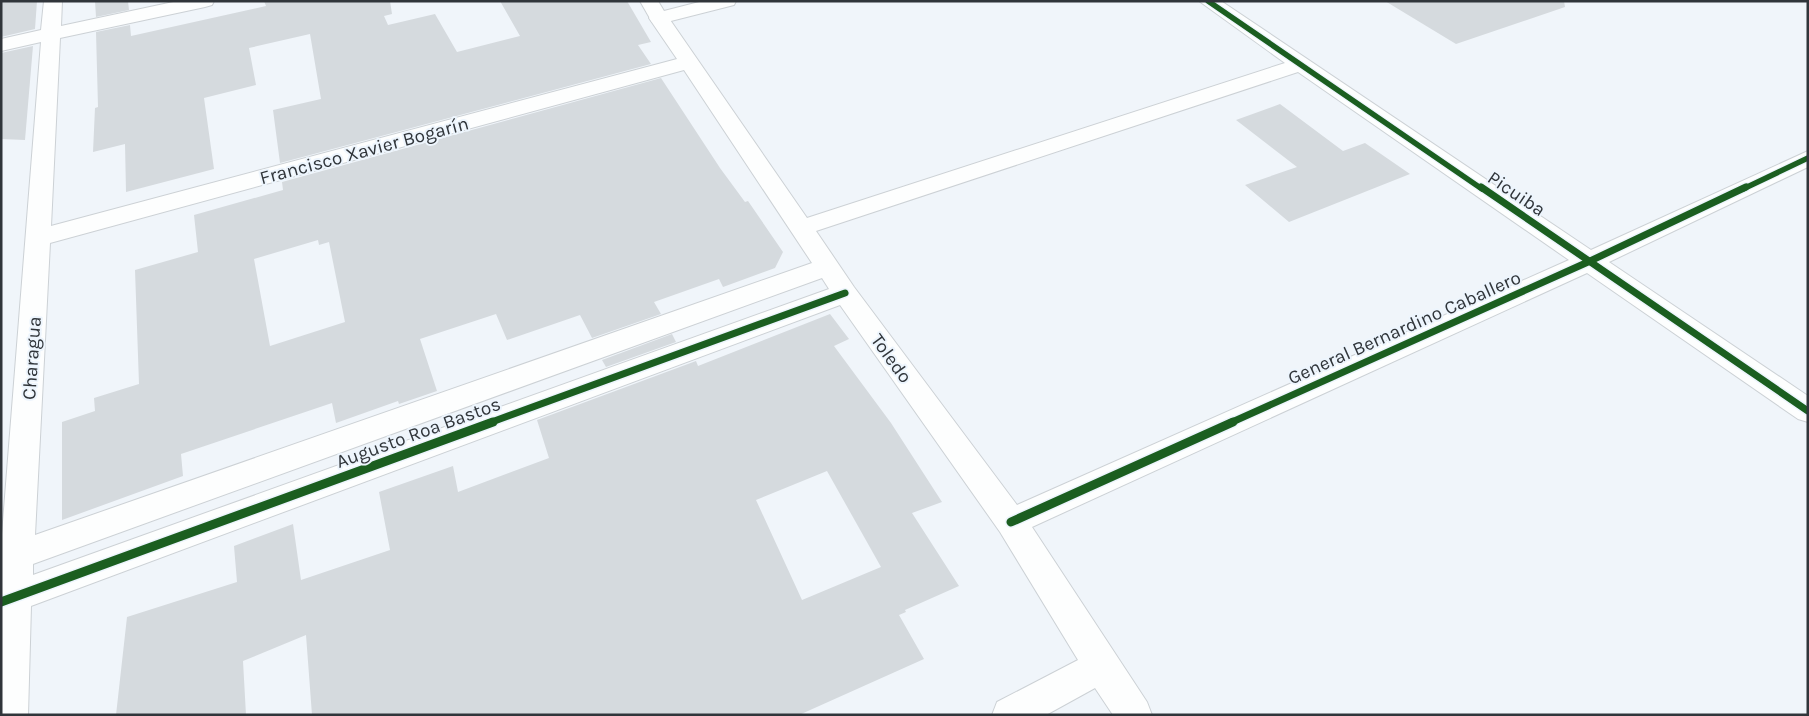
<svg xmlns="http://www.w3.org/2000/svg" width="1809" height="716" viewBox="0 0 1809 716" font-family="Karla,sans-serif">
  <rect width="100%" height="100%" fill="#f0f5fa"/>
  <g fill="#d5dade" fill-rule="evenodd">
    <path d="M1,1h36l-2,28 -34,8z"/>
    <path d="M95,1h33l1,9 -33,7z"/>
    <path d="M264,1h126l2,13 -8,2 4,9 47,-11 22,38 63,-16 -20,-35h127l24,41 -13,3 13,19 -371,99 -7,-53 48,-11 -11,-65 -61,14 7,37 -52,13 10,71 -88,23 -1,-48 -32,8 2,-44 3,-1 -2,-75 34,-7 1,11 135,-30z"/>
    <path d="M1385,1h179l1,6 -109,37z"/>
    <path d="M33,46l-8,94 -24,-1v-86z"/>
    <path d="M661,78l59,90 25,34 3,-1 35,51 -8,16 -52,19 -4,-8 -65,23 7,12 -69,24 -12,-23 -73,25 -11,-26 -76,25 17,52 -38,13 -1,-3 -62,22 -4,-20 -151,51 2,22 -121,44v-98l33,-11 -1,-13 45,-14 -4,-114 63,-18 -4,-37 89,-25 -1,-8zM318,240l1,5 10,-3 16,80 -75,24 -16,-87z"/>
    <path d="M1280,104l63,47 22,-8 45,31 -121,48 -44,-37 52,-18 -61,-47z"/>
    <path d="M830,314l19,25 -15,7 57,77 51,79 -30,11 47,73 -54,24 1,2 -7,3 25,44 -125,56h-487l-6,-80 -63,26 3,54h-130l11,-98 110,-35 -3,-36 59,-22 8,56 89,-30 -11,-58 74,-26 5,26 91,-34 -12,-38 159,-59 2,5zM827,471l54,96 -79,33 -46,-100z"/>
    <path d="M672,334l4,8 -70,25 -4,-7z"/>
  </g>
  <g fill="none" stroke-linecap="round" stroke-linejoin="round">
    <g stroke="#ccd1d5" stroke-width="2">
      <path id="minor" d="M44,1h18l-1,25 117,-25h36l-2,4 -7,2 -145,31 -9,188 626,-167 -28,-41 3,-4h14l141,204 478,-155 -86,-62h22l370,249 217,-99v16l-199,95 199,134v26l-10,-3 -211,-146 -555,254 115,175 5,13h-39l-18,-27 -49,27h-54l5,-13 81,-42 -78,-128 -160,-227 -809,301 -3,109h-27v-168l40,-505 -40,9v-12l40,-9zM684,70l128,193 -777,272 15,-292zM1298,72l271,188 -552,245 -163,-218 -38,-56zM822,278l7,11 -796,286v-11z"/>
    </g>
    <g stroke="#ccd1d5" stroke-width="2">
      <path id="major" d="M640,1h18l6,10 39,-10h33l-2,4 -75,19 -7,-2z"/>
    </g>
    <use href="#minor" fill="#fdfefe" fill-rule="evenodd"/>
    <use href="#major" fill="#fdfefe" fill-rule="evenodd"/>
    <g stroke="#edf5fd" stroke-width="8">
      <g id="cycleway-far2">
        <path d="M1208,1l274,188"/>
        <path d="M1743,189l65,-31"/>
      </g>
    </g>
    <g stroke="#edf5fd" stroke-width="10">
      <g id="cycleway-far1">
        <path d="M1481,187l327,224"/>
        <path d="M489,423l356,-130"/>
        <path d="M1230,423l358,-161 158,-75"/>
      </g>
    </g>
    <g stroke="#edf5fd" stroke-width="12">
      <g id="cycleway">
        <path d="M1011,522l222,-100"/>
        <path d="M1,602l492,-180"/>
      </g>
    </g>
    <use href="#cycleway-far2" stroke="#1b5e20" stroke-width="5.5"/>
    <use href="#cycleway-far1" stroke="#1b5e20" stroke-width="7"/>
    <use href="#cycleway" stroke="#1b5e20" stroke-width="9"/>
  </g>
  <g text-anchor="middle" stroke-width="4" stroke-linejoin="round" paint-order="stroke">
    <g font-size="19" fill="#30353a" stroke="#edf5fd">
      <text transform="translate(364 150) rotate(-15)" y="7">Francisco Xavier Bogarín</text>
      <text transform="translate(1517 193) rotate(34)" y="7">Picuiba</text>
      <text transform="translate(1404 327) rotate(-24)" y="7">General Bernardino Caballero</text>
      <text transform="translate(31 358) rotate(-86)" y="7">Charagua</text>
      <text transform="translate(892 358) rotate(54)" y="7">Toledo</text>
      <text transform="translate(418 432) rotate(-20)" y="7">Augusto Roa Bastos</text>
    </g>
  </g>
  <rect width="1809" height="716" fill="none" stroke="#30353a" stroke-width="5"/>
</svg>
